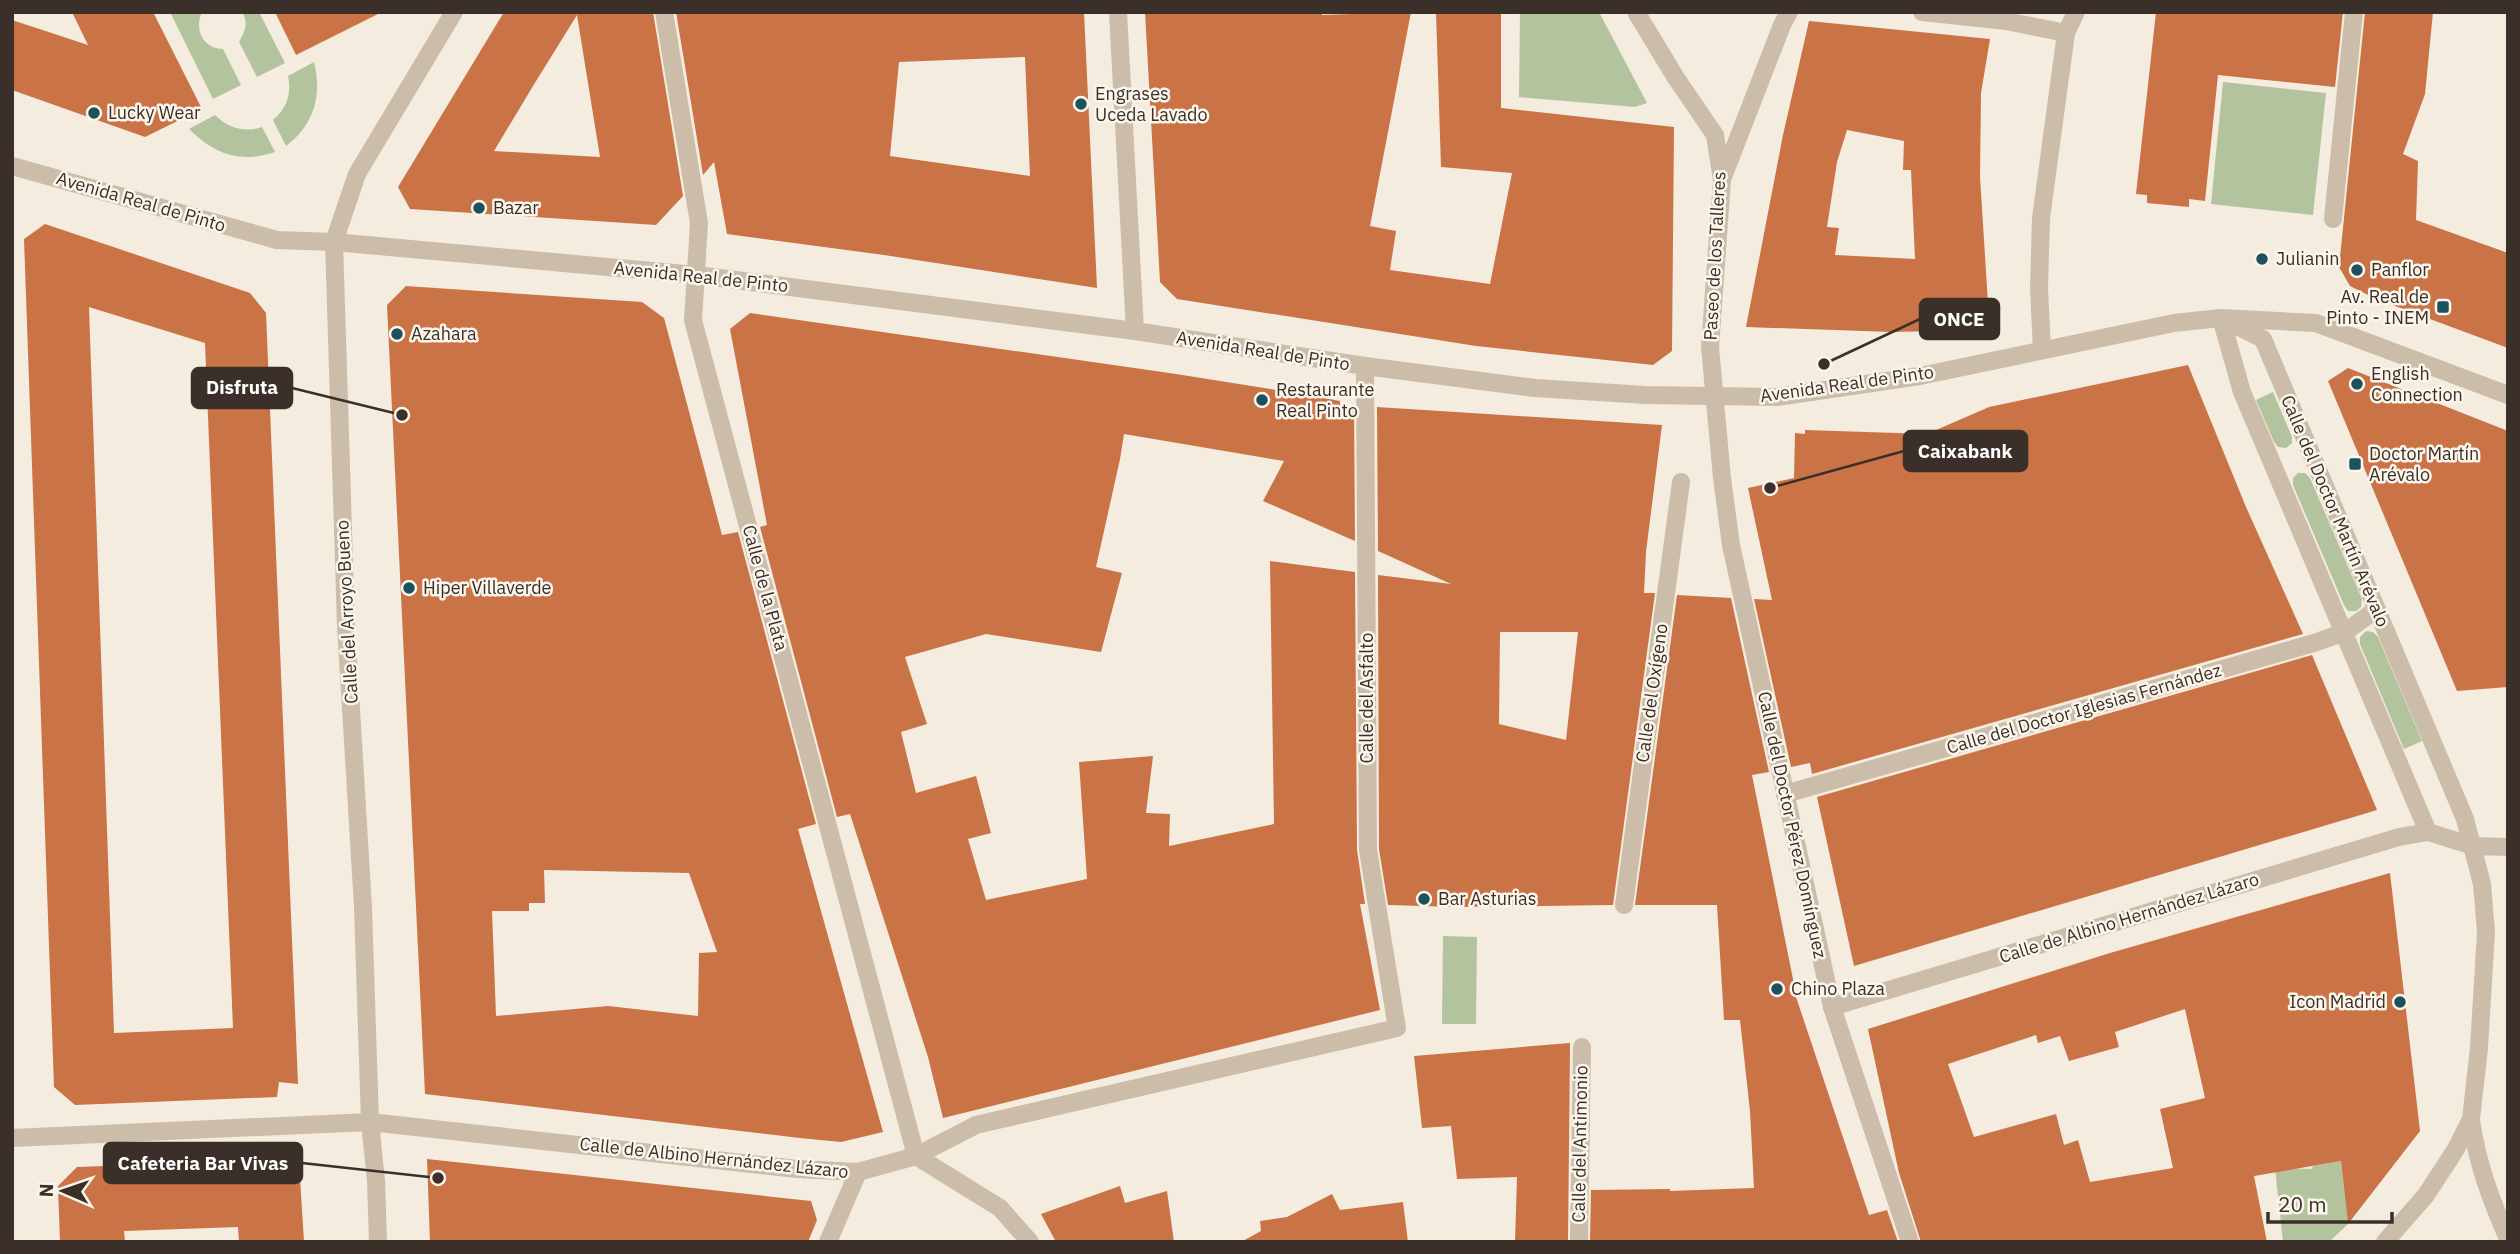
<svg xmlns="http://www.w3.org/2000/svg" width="2520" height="1254" viewBox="0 0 2520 1254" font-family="'IBM Plex Sans',sans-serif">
  <rect width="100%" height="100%" fill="#f4ecde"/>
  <g fill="#b3c39e">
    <path d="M170,12h32c-8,17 1,37 21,37l18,36 -28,14z"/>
    <path d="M242,12h17l26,51 -28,14 -18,-35c6,-11 10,-19 3,-30z"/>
    <path d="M1520,12h79l48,91 -12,4 -116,-10z"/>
    <path d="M314,62c8,33 1,62 -28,84l-13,-26c14,-11 19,-28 15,-44z"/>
    <path d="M2223,82l103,11 -13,122 -102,-11z"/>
    <path d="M215,115c13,13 30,18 47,12l13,25c-34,12 -61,2 -86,-23z"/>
    <path d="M2273,392l19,45v6l-6,5 -8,-1 -4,-5 -18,-42z"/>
    <path d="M2298,473h7l5,5 52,121 -1,8 -5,4h-8l-4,-6 -51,-120v-7z"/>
    <path d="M2366,631l7,1 5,5 44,104 -18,8 -44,-105v-7z"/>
    <path d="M1443,936l34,1 -1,87h-34z"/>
    <path d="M2341,1161l7,63 -19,18h-46l-8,-74 37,1 1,-3z"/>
  </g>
  <g fill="#c97347" fill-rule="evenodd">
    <path d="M72,12h81l49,97 -57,28 -133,-47v-70l76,25z"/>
    <path d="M275,12h107l-86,43z"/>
    <path d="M504,12h149l30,184 -27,29 -246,-16 -12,-22zM577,15l23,142 -106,-6 39,-65z"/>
    <path d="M676,12h408l13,276 -213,-33 -157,-21 -13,-72 -11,13zM1025,57l5,119 -140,-20 9,-94z"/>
    <path d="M1145,12h177v3l89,-3 -41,214 26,5 -6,39 100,14 22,-111 -71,-6 -5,-155h65v96l173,19 -2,224 -19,14 -177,-19 -299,-47 -17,-17z"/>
    <path d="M2156,12h187l-8,75 -117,-12 -13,126 -16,-2v8l-42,-4v-8l-11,-1z"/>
    <path d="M2365,12h68l-8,82 -22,60 15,7 -2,59 92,33v95l-132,-49 -26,-13 -11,-19z"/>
    <path d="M1809,21l181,18 -9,54 -1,84 9,142 -11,11 -87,2 -145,-5 37,-192zM1847,130l57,11 -1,29h8l4,89 -80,-4 4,-27 -12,-1 10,-65z"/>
    <path d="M45,224l205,69 16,20 32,771 -19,-2 -2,15 -202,8 -21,-18 -30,-848zM89,307l116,36 28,685 -119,5z"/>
    <path d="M406,286l236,16 22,16 58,217 16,-3 78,292 -18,5 85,303 -42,10 -41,-4 -375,-44 -38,-789zM544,870l145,3 28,79 -18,1 -1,63 -90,-10 -112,10 -4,-105h37v-8h16z"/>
    <path d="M750,313l426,61 120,19 44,8v4l14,1 1,135 -92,-40 21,-40 -160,-27 -4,25 -24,108 26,6 -21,79 -115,-18 -81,23 22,67 -26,8 15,61 60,-17 15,57 -23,6 18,61 101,-21 -8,-117 74,-6 -7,57 24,1 -1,32 105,-22 -4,-263 85,11 2,278 8,54h-5l20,106 -437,108 -15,-61 -78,-243 -13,3 -77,-290 7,-2 -37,-196z"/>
    <path d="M2188,365l58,142 57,127 -491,140 -2,-11 -19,4 -37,-168 18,1 -24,-112 46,-10 1,-45 10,1v-4l122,4 62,-27z"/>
    <path d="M2348,368l160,63v256l-51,4 -129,-310z"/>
    <path d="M1377,407l285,18 -16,127 -2,41h11l-42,312 -156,2 -69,-2 -9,-56 -1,-274 73,9 -73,-33zM1500,632h78l-12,108 -67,-16z"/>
    <path d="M1677,595l54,3 38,174 -17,3 42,209 -2,1 77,230 18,-5 11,32h-308l1,-52 79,-1v2l84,-3 -4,-77 -10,-91h-16l-7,-115h-82z"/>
    <path d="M2312,655l65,155 -523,156 -37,-169z"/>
    <path d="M2390,873l30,258 -72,93 -7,-63 -87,15 13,66h-346l-22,-69 -31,-144 242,-76zM2185,1009l20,89 -45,11 13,59 -83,14 -12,-42 -14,5 -8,-31 -82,23 -26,-73 88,-29 2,8 22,-7 9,25 50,-14 -4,-15z"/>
    <path d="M1570,1043l-2,199h-53l2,-65 -60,2 -6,-53 -29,2 -8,-72z"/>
    <path d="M427,1159l384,42 6,19 -9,22h-378z"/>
    <path d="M281,1160l19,18 4,64h-65l-1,-15 -114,4 1,11h-65l-2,-56 19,-19z"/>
    <path d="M1120,1186l5,17 42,-12 7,51h-118l-15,-28z"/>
    <path d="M1332,1194l8,16 63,-8 5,40h-167l20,-11 -1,-10 27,-4z"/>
  </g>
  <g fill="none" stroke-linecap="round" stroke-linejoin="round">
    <g stroke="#ccbdaa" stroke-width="18">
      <path d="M2333,219l21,-207"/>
      <path d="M1624,905l57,-423"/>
      <path d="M1579,1242l3,-195"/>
    </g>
    <g stroke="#ccbdaa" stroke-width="18">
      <path d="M664,12l35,211 -6,97 223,836"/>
      <path d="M1118,12l17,319"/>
      <path d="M1636,12l40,66 39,57 7,45 -12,167 12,131 9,67 101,462 78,235"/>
      <path d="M1922,12l84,9 60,12"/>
      <path d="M12,166l265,74 57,2 362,33 439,56 230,35 170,22 110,7 132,2 143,-21 254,-53 47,-5 95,5 192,72"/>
      <path d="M1723,177l59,-152 7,-13"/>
      <path d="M2221,318l21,74 186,440"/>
      <path d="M2227,321l36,18 202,480 17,65 4,48 -7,116 -8,71 -15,30 -30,46 -41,47"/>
      <path d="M2042,350l-3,-62 2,-70 25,-185 10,-21"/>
      <path d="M1785,794l529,-151 31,-11 32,-23"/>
      <path d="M1832,1007l567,-170 29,-5 45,14 35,1"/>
      <path d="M2471,1120c6,43 20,80 37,119"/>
      <path d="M12,1138l358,-16 427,47 61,3 58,-16 60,-31 421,-97 -29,-178 -3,-484"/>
      <path d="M916,1156l84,52 30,34"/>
      <path d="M378,1242l-2,-61 -6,-59 -7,-215 -17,-281 -12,-384 23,-68 97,-162"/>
      <path d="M828,1242l30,-70"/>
    </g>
  </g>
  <g fill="#1d525d" stroke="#fbf5eb" stroke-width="2.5">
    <circle cx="1081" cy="104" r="7"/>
    <circle cx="94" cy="113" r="7"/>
    <circle cx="479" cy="208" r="7"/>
    <circle cx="2262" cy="259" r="7"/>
    <circle cx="2357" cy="270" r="7"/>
    <rect x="2436" y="300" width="14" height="14" rx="3.5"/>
    <circle cx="397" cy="334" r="7"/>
    <circle cx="2357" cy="384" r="7"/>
    <circle cx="1262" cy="400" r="7"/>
    <rect x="2348" y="457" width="14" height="14" rx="3.5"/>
    <circle cx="409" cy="588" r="7"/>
    <circle cx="1424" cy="899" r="7"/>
    <circle cx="1777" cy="989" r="7"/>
    <circle cx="2400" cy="1002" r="7"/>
  </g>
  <g text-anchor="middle" stroke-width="5" stroke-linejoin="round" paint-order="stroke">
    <g font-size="18" fill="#3a3029" stroke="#fbf5eb" text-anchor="start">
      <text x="1095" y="100">Engrases<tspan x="1095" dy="21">Uceda Lavado</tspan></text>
      <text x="108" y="119">Lucky Wear</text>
      <text x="493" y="214">Bazar</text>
      <text x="2276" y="265">Julianin</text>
      <text x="2371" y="276">Panflor</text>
      <text x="2429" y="303" text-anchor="end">Av. Real de<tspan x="2429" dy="21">Pinto - INEM</tspan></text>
      <text x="411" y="340">Azahara</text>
      <text x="2371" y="380">English<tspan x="2371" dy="21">Connection</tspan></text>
      <text x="1276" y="396">Restaurante<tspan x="1276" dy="21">Real Pinto</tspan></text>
      <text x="2369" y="460">Doctor Martín<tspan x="2369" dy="21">Arévalo</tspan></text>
      <text x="423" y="594">Hiper Villaverde</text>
      <text x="1438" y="905">Bar Asturias</text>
      <text x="1791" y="995">Chino Plaza</text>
      <text x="2386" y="1008" text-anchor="end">Icon Madrid</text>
    </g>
    <g font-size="18" fill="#3a3029" stroke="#fbf5eb">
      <text transform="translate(141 202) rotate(16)" y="6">Avenida Real de Pinto</text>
      <text transform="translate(1715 256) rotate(-87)" y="6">Paseo de los Talleres</text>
      <text transform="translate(701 277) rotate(6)" y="6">Avenida Real de Pinto</text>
      <text transform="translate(1263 351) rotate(9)" y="6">Avenida Real de Pinto</text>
      <text transform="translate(1847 384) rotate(-8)" y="6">Avenida Real de Pinto</text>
      <text transform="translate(2335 511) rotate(67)" y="6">Calle del Doctor Martín Arévalo</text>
      <text transform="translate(765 588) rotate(75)" y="6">Calle de la Plata</text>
      <text transform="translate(347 612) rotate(-93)" y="6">Calle del Arroyo Bueno</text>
      <text transform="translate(1652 693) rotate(-82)" y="6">Calle del Oxígeno</text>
      <text transform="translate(1367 698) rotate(-90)" y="6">Calle del Asfalto</text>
      <text transform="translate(2084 709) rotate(-16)" y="6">Calle del Doctor Iglesias Fernández</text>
      <text transform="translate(1792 825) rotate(78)" y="6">Calle del Doctor Pérez Domínguez</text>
      <text transform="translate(2129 918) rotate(-17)" y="6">Calle de Albino Hernández Lázaro</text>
      <text transform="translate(1580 1144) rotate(-89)" y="6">Calle del Antimonio</text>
      <text transform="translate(714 1158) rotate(6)" y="6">Calle de Albino Hernández Lázaro</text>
    </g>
  </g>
  <path fill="none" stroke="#3a3029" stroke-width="2.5" d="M1824 364L1920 319M402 415L292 388M1770 488L1904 451M438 1178L302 1163"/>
  <g fill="#3a3029" stroke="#fbf5eb" stroke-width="2.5">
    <circle cx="1824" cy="364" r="7"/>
    <circle cx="402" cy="415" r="7"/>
    <circle cx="1770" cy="488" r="7"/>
    <circle cx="438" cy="1178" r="7"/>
  </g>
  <g fill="#3a3029" stroke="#3a3029" stroke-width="2.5">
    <rect x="1920" y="299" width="79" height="40" rx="7"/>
    <rect x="192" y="368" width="100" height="40" rx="7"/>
    <rect x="1904" y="431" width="123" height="40" rx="7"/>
    <rect x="104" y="1143" width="198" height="40" rx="7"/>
  </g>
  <g font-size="19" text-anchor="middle" font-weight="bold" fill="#fff">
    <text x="1959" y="326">ONCE</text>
    <text x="242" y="394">Disfruta</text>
    <text x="1965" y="458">Caixabank</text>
    <text x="203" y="1170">Cafeteria Bar Vivas</text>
  </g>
  <rect width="2520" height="1254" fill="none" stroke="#3a3029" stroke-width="28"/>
  <g transform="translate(63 1191) rotate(272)" stroke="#fbf5eb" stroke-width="5" paint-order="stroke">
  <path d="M0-5L12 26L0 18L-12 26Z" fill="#3a3029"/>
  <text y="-10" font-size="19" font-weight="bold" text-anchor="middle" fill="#3a3029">N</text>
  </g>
  <path d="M2268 1212v10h124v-10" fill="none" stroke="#3a3029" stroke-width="3.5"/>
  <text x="2278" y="1212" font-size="21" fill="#3a3029" stroke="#fbf5eb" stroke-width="5" paint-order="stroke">20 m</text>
</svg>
